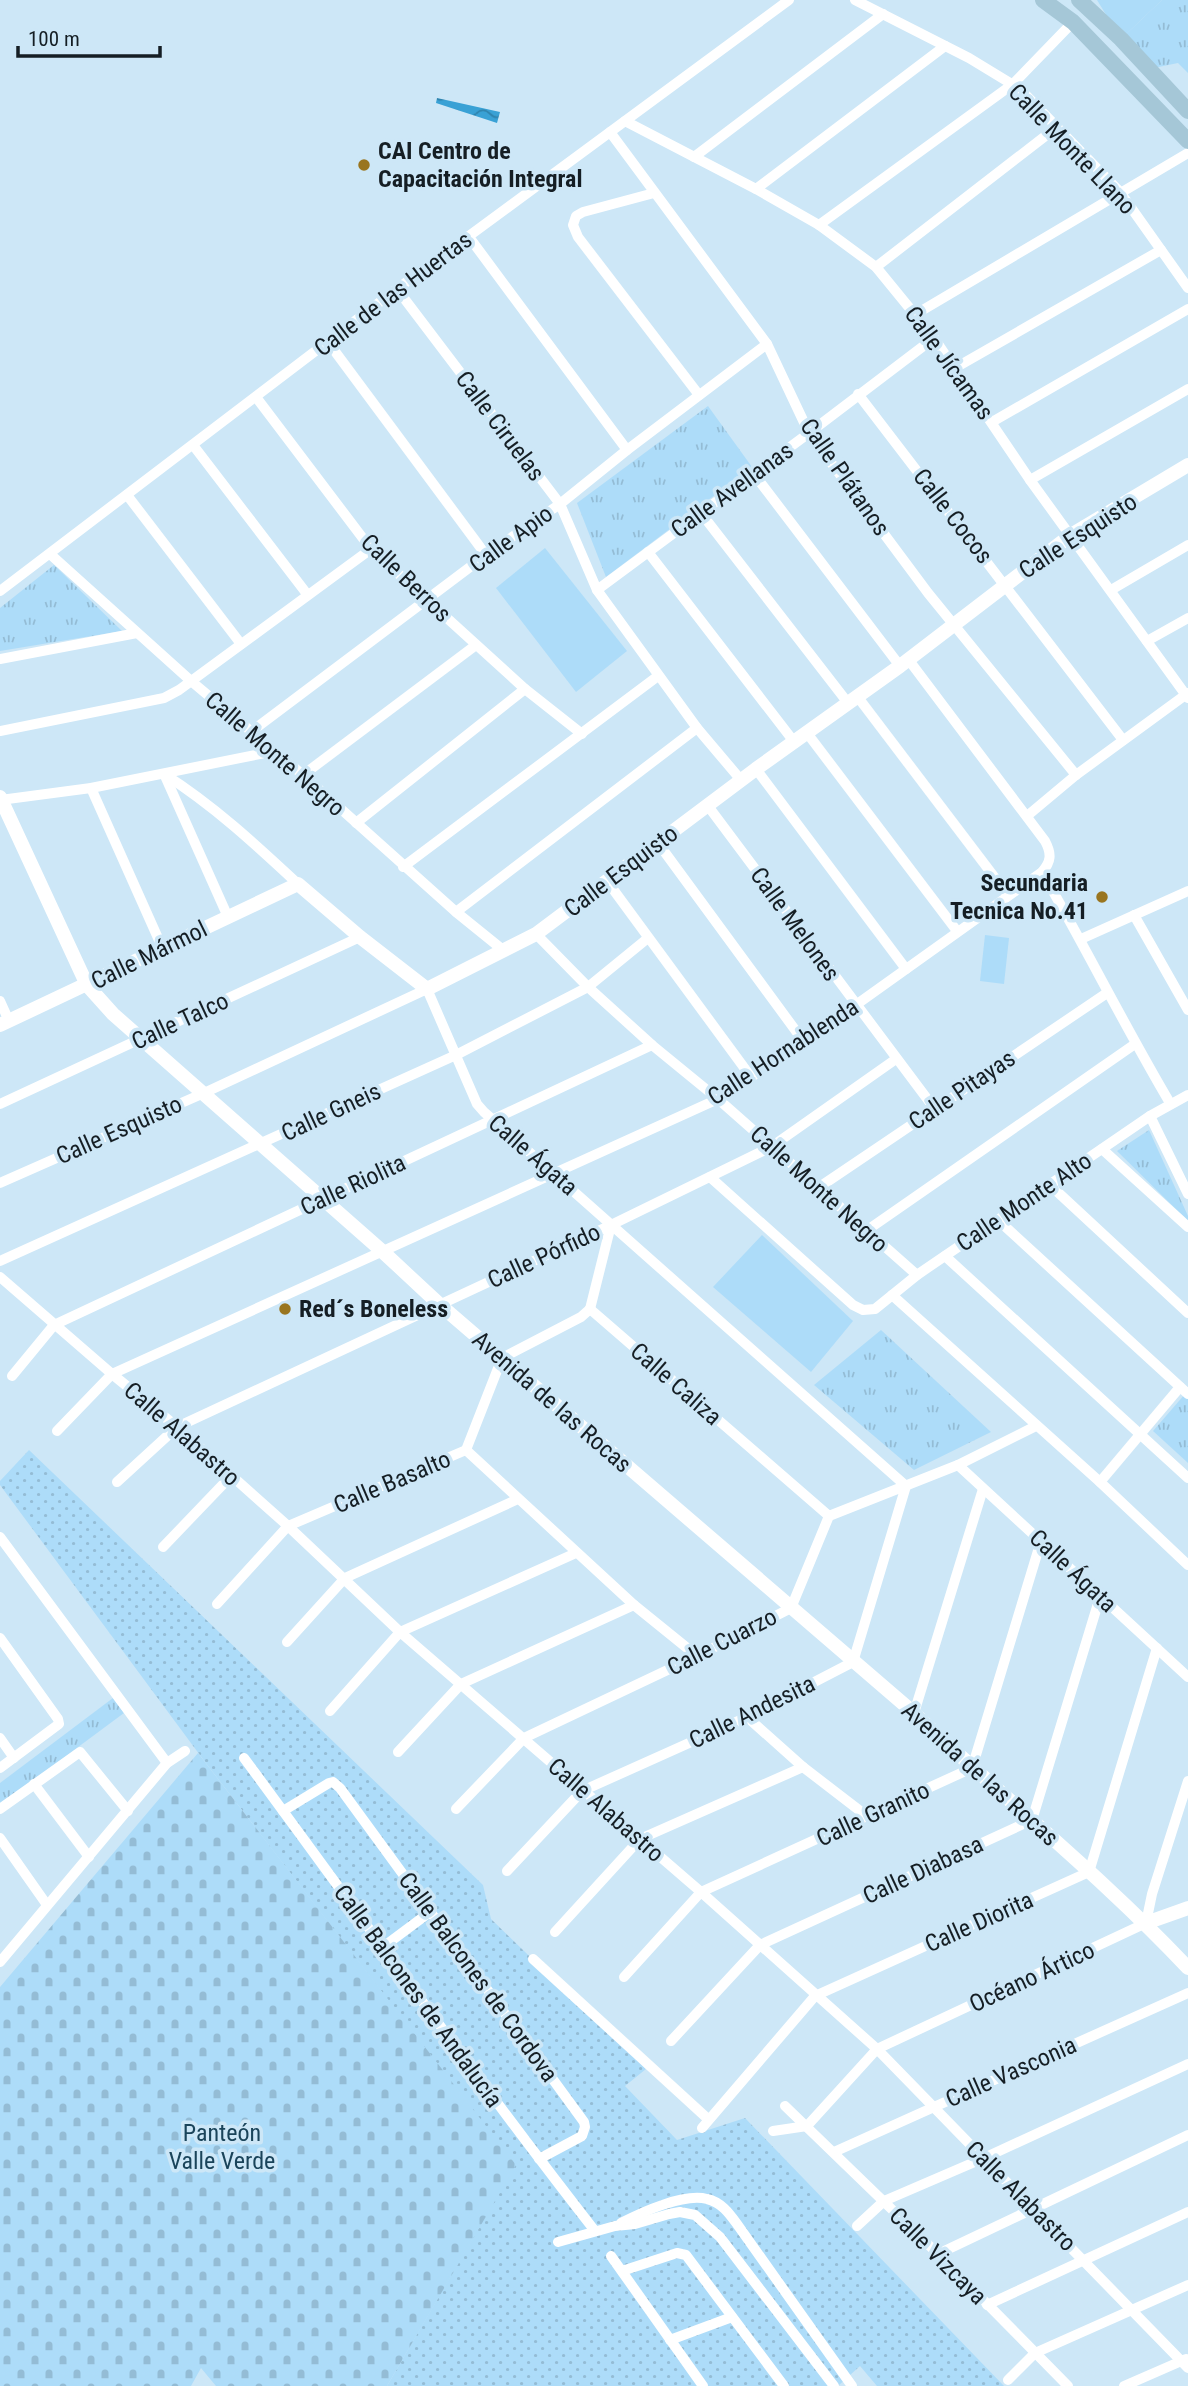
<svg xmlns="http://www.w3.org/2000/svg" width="1188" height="2386" viewBox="0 0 1188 2386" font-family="'Roboto Condensed',sans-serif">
  <defs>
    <pattern id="grass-dots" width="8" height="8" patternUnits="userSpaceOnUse" patternTransform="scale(1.75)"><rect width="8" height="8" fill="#addcf9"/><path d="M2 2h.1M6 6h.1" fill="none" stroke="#94bcd5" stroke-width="1.8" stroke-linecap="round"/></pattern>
    <pattern id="cemetery-stones" width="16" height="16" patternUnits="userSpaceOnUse" patternTransform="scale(1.75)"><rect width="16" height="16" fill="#addcf9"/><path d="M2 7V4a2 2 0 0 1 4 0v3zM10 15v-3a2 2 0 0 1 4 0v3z" fill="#94bcd5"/></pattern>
    <pattern id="park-tufts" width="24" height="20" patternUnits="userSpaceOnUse" patternTransform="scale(1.75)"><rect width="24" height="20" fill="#addcf9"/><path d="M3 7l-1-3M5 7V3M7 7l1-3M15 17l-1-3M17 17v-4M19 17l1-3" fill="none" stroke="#94bcd5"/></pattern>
    <pattern id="water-waves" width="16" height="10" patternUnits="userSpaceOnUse" patternTransform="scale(1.75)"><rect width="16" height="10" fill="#39a1d5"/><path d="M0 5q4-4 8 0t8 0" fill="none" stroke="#2f83ad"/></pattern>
  </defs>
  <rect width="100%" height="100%" fill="#cde7f7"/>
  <path fill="url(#grass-dots)" d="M29,1450l454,435 8,34 155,150 -21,17 52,54 68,-22 259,268h-127l-17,-20 -22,20h-451l128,-221 -310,-403 -205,-277v-4z"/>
  <path fill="url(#cemetery-stones)" d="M198,1753l318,412 -129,221h-171l-15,-18 -10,18h-191v-399z"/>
  <g fill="url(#park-tufts)">
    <path d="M1162,0h26v73l-10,-10 -29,6 -28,-30z"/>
    <path d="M708,406l44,61 -146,110 -29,-74z"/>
    <path d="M54,565l68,66 -122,20v-43z"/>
    <path d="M1149,1130l39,86v5l-71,-70z"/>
    <path d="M881,1330l110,102 -77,38 -100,-85z"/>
    <path d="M1185,1394l3,3v66l-35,-32z"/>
    <path d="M113,1698l11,15 -124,92v-22z"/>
  </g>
  <g fill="#addcf9">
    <path d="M1097,0h65l-41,39z"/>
    <path d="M545,548l82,103 -51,41 -80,-104z"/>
    <path d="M985,935l24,3 -5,46 -24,-3z"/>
    <path d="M762,1235l91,86 -42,51 -98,-85z"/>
  </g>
  <path fill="url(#water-waves)" d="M437,98l63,14 -3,11 -61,-20z"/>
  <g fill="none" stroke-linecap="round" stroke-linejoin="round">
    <g stroke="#fff" stroke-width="10">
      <path d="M855,0l114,58 51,31 100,103 68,96"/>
      <path d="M625,121l131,68 63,36 57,42 58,71 96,142 158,218"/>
      <path d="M610,132l157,212 42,89 119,160 148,182"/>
      <path d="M694,157l189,-143"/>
      <path d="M756,189l189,-143"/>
      <path d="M654,193l-71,19 -7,4 -3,9 5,12 121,158"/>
      <path d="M819,225l194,-141 60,-62"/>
      <path d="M469,237l158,213"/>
      <path d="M876,267l181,-140"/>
      <path d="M397,289l163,215 37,86 100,138 44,52"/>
      <path d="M916,314l272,-161"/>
      <path d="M328,342l158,213"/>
      <path d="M955,368l206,-118"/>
      <path d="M858,394l265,346"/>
      <path d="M256,397l115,152 154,140 57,45"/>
      <path d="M992,422l196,-113"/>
      <path d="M193,445l114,149"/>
      <path d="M754,474l146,192"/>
      <path d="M1030,480l158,-91"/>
      <path d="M127,495l114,149"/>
      <path d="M701,513l147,190"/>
      <path d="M648,552l147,191"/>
      <path d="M50,554l141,127 112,94 153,137 47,38"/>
      <path d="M597,590l212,-157 125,-95"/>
      <path d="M1111,590l77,-45"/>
      <path d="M0,591l397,-302 392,-289"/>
      <path d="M1147,641l41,-23"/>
      <path d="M0,659l137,-26"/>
      <path d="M857,696l151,199"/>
      <path d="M0,731l164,-33 15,-8 192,-141"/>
      <path d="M252,731l234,-176 74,-51 67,-54 140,-106"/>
      <path d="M807,733l150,198"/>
      <path d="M756,769l150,200"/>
      <path d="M164,774c49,31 91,70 134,110"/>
      <path d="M303,775l173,-130"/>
      <path d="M165,776l63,141"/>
      <path d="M91,788l71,159"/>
      <path d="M0,800l91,-12 184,-37"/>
      <path d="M708,806l226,302"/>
      <path d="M1027,816l49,-41 112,-82"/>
      <path d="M356,823l169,-134"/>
      <path d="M658,843l146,199"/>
      <path d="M403,867l255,-191"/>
      <path d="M1042,872c44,76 83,155 128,231"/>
      <path d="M607,881l144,196"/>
      <path d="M456,912l241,-184"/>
      <path d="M1134,915l54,95"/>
      <path d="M536,934l52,53 64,58 66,54 199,176"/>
      <path d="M1081,939l107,-48"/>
      <path d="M0,1001l9,20"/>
      <path d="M0,1104l360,-167"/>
      <path d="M1150,1116l38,78"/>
      <path d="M1102,1149l86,78"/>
      <path d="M710,1177l143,128 10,5 12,-1 42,-34 233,-159 38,-21"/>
      <path d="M0,1183l204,-90 223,-104 50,115 7,8 422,374 -53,176 -106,55 -165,74 -75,80"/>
      <path d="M1050,1185l138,128"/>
      <path d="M818,1188l289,-195"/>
      <path d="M998,1220l190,174"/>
      <path d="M866,1231l269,-187"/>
      <path d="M945,1256l243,222"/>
      <path d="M0,1261l456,-206 132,-68 60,-49"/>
      <path d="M0,1277l112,97 65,53 111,99 112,106 301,260 176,157 311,319"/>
      <path d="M892,1295l208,187 88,83"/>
      <path d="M590,1309l239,207"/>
      <path d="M590,1309l21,-84"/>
      <path d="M12,1376l42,-51 598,-280"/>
      <path d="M57,1431l55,-57 606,-275 86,-57 238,-170c9,-10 10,-18 3,-31l-137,-182"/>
      <path d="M466,1450l168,155 63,51"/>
      <path d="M958,1465l230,212"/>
      <path d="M117,1482l60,-55 434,-202 160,-78 125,-88"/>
      <path d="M1100,1482l80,-95"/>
      <path d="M0,1537l167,226"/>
      <path d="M163,1547l68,-71"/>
      <path d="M217,1604l71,-78 178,-76 36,-92 79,-41 9,-8"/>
      <path d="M0,1638l58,81 1,5 -59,44"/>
      <path d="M287,1642l58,-64 173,-79"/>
      <path d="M330,1711l70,-79 176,-79"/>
      <path d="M914,1713l69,-224"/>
      <path d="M747,1717l56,50 65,50"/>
      <path d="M0,1738l14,20"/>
      <path d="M398,1752l63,-68 173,-79"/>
      <path d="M244,1758c117,158 230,318 351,473"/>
      <path d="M34,1784l55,73"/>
      <path d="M0,1809l80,-57 48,59"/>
      <path d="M456,1809l68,-71 173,-82 94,-48 38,-92 129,-51 78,-39"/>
      <path d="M283,1811l46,-28 4,-1 7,6 244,334 1,5 -3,9 -43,23"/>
      <path d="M0,1838l47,67"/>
      <path d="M555,1932l85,-93 163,-72"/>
      <path d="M383,1947l47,-35"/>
      <path d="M533,1959l175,160"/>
      <path d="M0,1962l167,-199 18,-12"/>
      <path d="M624,1977l77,-85 271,-124 69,-227"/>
      <path d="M671,2041l89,-96 272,-125 68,-223"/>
      <path d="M785,2106l153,148 130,132"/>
      <path d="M807,2126l70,-77 269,-126 6,-29 36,-113"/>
      <path d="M702,2128l113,-132 274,-124 68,-224"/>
      <path d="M773,2131l34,-5"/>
      <path d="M834,2152l354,-159"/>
      <path d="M621,2223c21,-11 63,-30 86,-24 14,3 22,14 30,25l115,162"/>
      <path d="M857,2226l27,-25 100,-43 204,-94"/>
      <path d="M558,2242l57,-16 20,-2 34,-10 11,-2 15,3 25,22 114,149"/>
      <path d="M938,2254l250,-119"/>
      <path d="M611,2256l92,130"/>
      <path d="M622,2271l55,-18 9,2 98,131"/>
      <path d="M987,2305l201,-93"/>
      <path d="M670,2340l62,-23"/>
      <path d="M1008,2380l27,-27 153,-68"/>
      <path d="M1124,2386l62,-27"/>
    </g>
    <g stroke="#fff" stroke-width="14">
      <path d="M0,797l87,188 26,29 269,237 57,53 475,409c90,86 189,164 274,255"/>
      <path d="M0,1025l298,-141 62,53 67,52 109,-55 220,-165 144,-103 171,-131 117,-70"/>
      <path d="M1146,1923l42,-15"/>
    </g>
    <g stroke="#a5c7d7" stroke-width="16">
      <path d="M1043,0l30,22 115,119"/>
      <path d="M1079,0l42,39 67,72"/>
    </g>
  </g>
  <g fill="#99751f" stroke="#cde7f7" stroke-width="2.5">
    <circle cx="364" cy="165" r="7"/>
    <circle cx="1102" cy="897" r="7"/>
    <circle cx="285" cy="1309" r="7"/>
  </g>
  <g text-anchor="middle" stroke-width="7" stroke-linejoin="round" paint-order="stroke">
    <g font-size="24" fill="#151e24" stroke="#cde7f7">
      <text transform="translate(1072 149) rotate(46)" y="8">Calle Monte Llano</text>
      <text transform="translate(393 294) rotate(-37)" y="8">Calle de las Huertas</text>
      <text transform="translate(949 363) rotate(54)" y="8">Calle Jícamas</text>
      <text transform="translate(500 426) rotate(53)" y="8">Calle Ciruelas</text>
      <text transform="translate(845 477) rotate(55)" y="8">Calle Plátanos</text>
      <text transform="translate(732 490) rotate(-36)" y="8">Calle Avellanas</text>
      <text transform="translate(953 516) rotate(52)" y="8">Calle Cocos</text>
      <text transform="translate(1078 536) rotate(-33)" y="8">Calle Esquisto</text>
      <text transform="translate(511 539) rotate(-36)" y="8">Calle Apio</text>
      <text transform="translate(406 578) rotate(44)" y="8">Calle Berros</text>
      <text transform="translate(275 754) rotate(41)" y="8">Calle Monte Negro</text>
      <text transform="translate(621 871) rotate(-37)" y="8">Calle Esquisto</text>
      <text transform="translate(795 924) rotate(54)" y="8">Calle Melones</text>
      <text transform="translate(149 955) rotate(-26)" y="8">Calle Mármol</text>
      <text transform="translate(180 1021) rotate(-25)" y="8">Calle Talco</text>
      <text transform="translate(783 1052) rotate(-33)" y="8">Calle Hornablenda</text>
      <text transform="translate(962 1090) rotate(-34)" y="8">Calle Pitayas</text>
      <text transform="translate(331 1112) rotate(-25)" y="8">Calle Gneis</text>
      <text transform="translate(119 1130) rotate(-24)" y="8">Calle Esquisto</text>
      <text transform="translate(533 1155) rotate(41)" y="8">Calle Ágata</text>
      <text transform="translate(353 1185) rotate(-25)" y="8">Calle Riolita</text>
      <text transform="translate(819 1189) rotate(42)" y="8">Calle Monte Negro</text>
      <text transform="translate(1024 1202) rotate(-34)" y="8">Calle Monte Alto</text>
      <text transform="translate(544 1256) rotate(-25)" y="8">Calle Pórfido</text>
      <text transform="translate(676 1384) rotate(41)" y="8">Calle Caliza</text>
      <text transform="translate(552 1402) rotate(41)" y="8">Avenida de las Rocas</text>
      <text transform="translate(182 1434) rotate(41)" y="8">Calle Alabastro</text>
      <text transform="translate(392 1482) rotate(-23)" y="8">Calle Basalto</text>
      <text transform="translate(1073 1571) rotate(43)" y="8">Calle Ágata</text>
      <text transform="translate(722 1642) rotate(-27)" y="8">Calle Cuarzo</text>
      <text transform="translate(752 1712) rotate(-26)" y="8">Calle Andesita</text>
      <text transform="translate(980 1774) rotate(42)" y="8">Avenida de las Rocas</text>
      <text transform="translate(606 1810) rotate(41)" y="8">Calle Alabastro</text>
      <text transform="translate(873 1814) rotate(-25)" y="8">Calle Granito</text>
      <text transform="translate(923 1870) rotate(-25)" y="8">Calle Diabasa</text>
      <text transform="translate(979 1922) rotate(-24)" y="8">Calle Diorita</text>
      <text transform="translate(478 1977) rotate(54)" y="8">Calle Balcones de Cordova</text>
      <text transform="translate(1032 1977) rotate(-25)" y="8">Océano Ártico</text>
      <text transform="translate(418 1996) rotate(54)" y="8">Calle Balcones de Andalucía</text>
      <text transform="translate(1011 2072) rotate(-24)" y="8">Calle Vasconia</text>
      <text transform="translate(1021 2196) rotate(45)" y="8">Calle Alabastro</text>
      <text transform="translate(938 2256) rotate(45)" y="8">Calle Vizcaya</text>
    </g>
    <g font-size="24" font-weight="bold" fill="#151e24" stroke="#cde7f7" text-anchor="start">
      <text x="378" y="159">CAI Centro de<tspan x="378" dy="28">Capacitación Integral</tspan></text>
      <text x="1088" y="891" text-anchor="end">Secundaria<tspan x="1088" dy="28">Tecnica No.41</tspan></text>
      <text x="299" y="1317">Red´s Boneless</text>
    </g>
    <g font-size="24" fill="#1a445a" stroke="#cde7f7">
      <text x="222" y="2141">Panteón<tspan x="222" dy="28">Valle Verde</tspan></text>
    </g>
  </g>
  <path d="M18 46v10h142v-10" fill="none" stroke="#151e24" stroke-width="3.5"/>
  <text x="28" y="46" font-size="21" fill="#151e24" stroke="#cde7f7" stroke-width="5" paint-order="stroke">100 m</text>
</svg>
